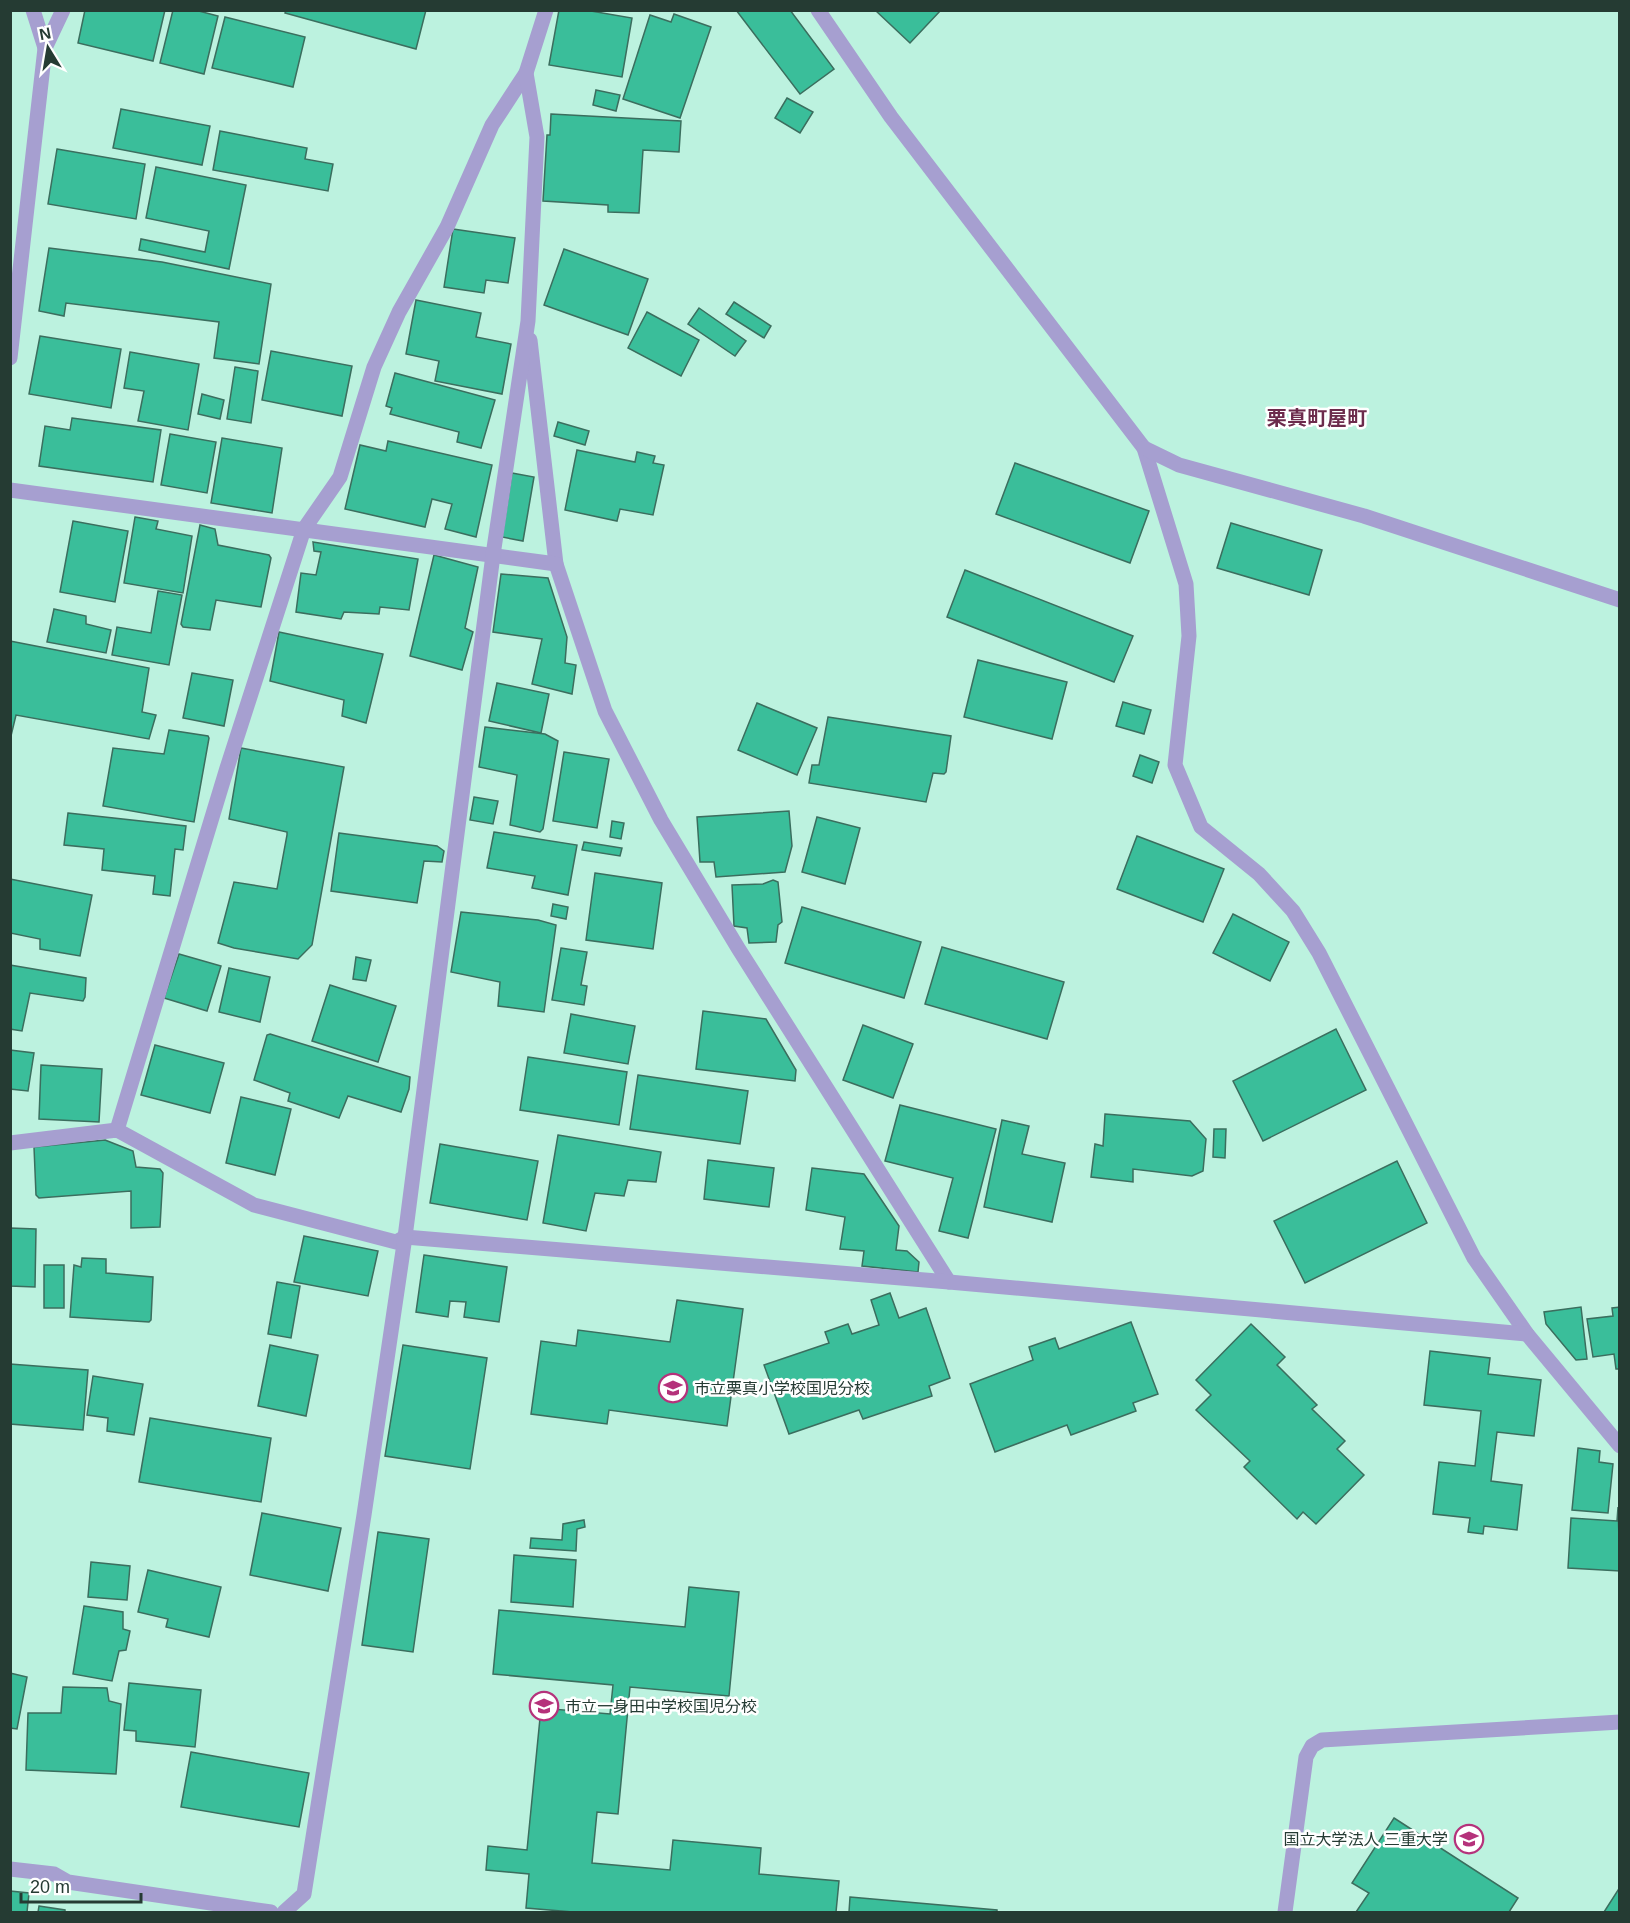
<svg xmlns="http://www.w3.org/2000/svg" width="1630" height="1923" viewBox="0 0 1630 1923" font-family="Helvetica,'Noto Sans JP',sans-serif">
  <rect width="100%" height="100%" fill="#bcf2df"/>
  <g fill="#3abe9a" stroke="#3b6e5e" stroke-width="1.5">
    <path d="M85,10h80l-12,51 -75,-18z"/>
    <path d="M173,10h22l23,6 -14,58 -44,-11z"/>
    <path d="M286,10h140l-10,39 -131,-36z"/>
    <path d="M559,10h26l47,8 -10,59 -73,-12z"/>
    <path d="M736,10h54l44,59 -34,25z"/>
    <path d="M875,10h66l-31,33z"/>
    <path d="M674,14l37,13 -31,91 -57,-19 27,-84 21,7z"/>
    <path d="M225,17l80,20 -12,50 -81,-19z"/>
    <path d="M596,90l24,5 -4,16 -23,-6z"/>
    <path d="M787,98l26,14 -13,21 -25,-15z"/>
    <path d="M121,109l89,17 -8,39 -89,-17z"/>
    <path d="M551,114l130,7 -2,31 -36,-2 -4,63 -31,-1v-7l-65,-4 4,-66h3z"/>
    <path d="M220,131l87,17 -2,11 28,5 -5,27 -115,-21z"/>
    <path d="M57,149l88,15 -9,55 -88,-15z"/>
    <path d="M156,167l90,18 -17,84 -90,-19 2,-11 64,13 4,-21 -63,-13z"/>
    <path d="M453,229l62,9 -7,45 -22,-3 -2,13 -40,-6z"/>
    <path d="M49,248l113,14 109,22 -12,80 -45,-6 5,-36 -153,-19 -2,13 -25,-5z"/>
    <path d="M564,249l84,30 -20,56 -84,-30z"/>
    <path d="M416,300l65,13 -5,24 35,7 -9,50 -67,-13 4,-20 -33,-7z"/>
    <path d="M734,302l37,24 -7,12 -38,-24z"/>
    <path d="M699,308l47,33 -11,15 -47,-32z"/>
    <path d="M647,312l52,28 -18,36 -53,-28z"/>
    <path d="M40,336l81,13 -10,59 -82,-14z"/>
    <path d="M271,351l81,15 -10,50 -80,-16z"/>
    <path d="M130,352l69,12 -11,66 -50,-9 6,-30 -20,-3z"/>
    <path d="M235,367l23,4 -7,52 -24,-4z"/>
    <path d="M395,373l100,27 -14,48 -24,-6 2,-10 -69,-18 2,-6 -6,-2z"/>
    <path d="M202,394l22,6 -4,19 -22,-5z"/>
    <path d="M72,418l89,12 -8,52 -114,-16 6,-40 25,4z"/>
    <path d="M558,422l31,9 -4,14 -31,-9z"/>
    <path d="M170,434l46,8 -9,51 -46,-8z"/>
    <path d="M222,438l60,10 -10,65 -61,-10z"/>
    <path d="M388,441l104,24 -16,72 -31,-8 7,-25 -20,-5 -7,28 -80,-18 15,-64 26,6z"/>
    <path d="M577,450l58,12 2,-10 18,4 -2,7 11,2 -11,50 -33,-6 -3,12 -52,-11z"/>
    <path d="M1015,463l134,48 -19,52 -134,-49z"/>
    <path d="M512,473l22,4 -11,64 -21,-4z"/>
    <path d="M135,517l23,4 -2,8 36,7 -9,57 -59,-10z"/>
    <path d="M73,521l55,10 -13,71 -55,-10z"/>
    <path d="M1231,523l91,27 -13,45 -92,-27z"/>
    <path d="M200,525l15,4 3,16 51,10 2,3 -10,49 -45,-7 -6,30 -27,-3 -2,-3z"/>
    <path d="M313,542l105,17 -9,51 -29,-3 -1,7 -35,-2 -3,7 -45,-7 5,-39 15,2 5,-23 -7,-1z"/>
    <path d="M434,555l44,12 -13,61 8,4 -11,38 -52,-14z"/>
    <path d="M965,570l168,66 -19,46 -167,-65z"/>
    <path d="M501,574l47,4 19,59 -2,26 11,2 -4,29 -40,-10 10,-45 -49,-7z"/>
    <path d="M158,591l24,4 -13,70 -57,-10 5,-28 34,6z"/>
    <path d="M54,609l32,7v8l25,6 -5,23 -59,-11z"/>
    <path d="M279,632l104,22 -17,69 -24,-7 2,-16 -74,-19z"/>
    <path d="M10,641l139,27 -7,44 14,3 -7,24 -133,-24 -6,25z"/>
    <path d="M978,660l89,22 -15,57 -88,-22z"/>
    <path d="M192,673l41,7 -9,46 -41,-8z"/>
    <path d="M497,683l52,11 -8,39 -52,-12z"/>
    <path d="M1123,702l28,8 -7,24 -28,-8z"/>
    <path d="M757,703l60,25 -20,47 -59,-25z"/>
    <path d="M828,717l123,19 -5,36 -2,2 -11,-1 -7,29 -117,-19 3,-18h7z"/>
    <path d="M485,727l60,7 13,7 -15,88 -3,3 -30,-7 7,-50 -38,-8z"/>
    <path d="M169,730l39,6 1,2 -15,84 -91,-16 10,-58 51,6z"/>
    <path d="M241,748l103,19 -32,178 -14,14 -64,-11 -16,-5 16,-61 43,7 10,-54v-3l-58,-13z"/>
    <path d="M564,752l45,7 -12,69 -44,-7z"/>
    <path d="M1140,755l19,7 -7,21 -19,-7z"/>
    <path d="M474,797l24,4 -5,23 -23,-4z"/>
    <path d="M789,811l3,35 -7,26 -69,5 -2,-15h-14l-3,-45z"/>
    <path d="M68,813l118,13 -3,24 -8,-1 -5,47 -17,-2 2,-18 -53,-6 2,-21 -40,-4z"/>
    <path d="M817,817l43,11 -15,56 -43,-12z"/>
    <path d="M612,821l12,2 -3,16 -11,-2z"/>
    <path d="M494,832l83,13 -9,50 -36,-7 3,-12 -48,-8z"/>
    <path d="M339,833l98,13 7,5 -2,11 -18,-1 -7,42 -86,-12z"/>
    <path d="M1137,836l87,33 -21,53 -86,-33z"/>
    <path d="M584,842l38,6 -2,8 -38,-6z"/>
    <path d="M595,873l67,10 -9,66 -67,-9z"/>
    <path d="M10,879l82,16 -12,61 -40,-7v-10l-30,-6z"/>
    <path d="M773,880l5,2 4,40 -4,3 -2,17 -27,1 -2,-15 -13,-2 -2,-41 31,-1z"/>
    <path d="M553,904l15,3 -2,12 -15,-3z"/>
    <path d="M802,907l119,35 -17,56 -119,-35z"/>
    <path d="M461,912l77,8 18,5 -12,87 -46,-6 2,-24 -49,-10z"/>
    <path d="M1233,914l56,28 -19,39 -57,-28z"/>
    <path d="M942,947l122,35 -17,57 -122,-35z"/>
    <path d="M561,948l26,4 -6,33 6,1 -3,19 -32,-5z"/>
    <path d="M179,954l42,12 -14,45 -43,-13z"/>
    <path d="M356,957l15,3 -5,21 -13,-2z"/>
    <path d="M10,965l76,13 -1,19 -2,4 -53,-8 -8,38 -12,-2z"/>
    <path d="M229,968l41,9 -10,45 -41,-10z"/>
    <path d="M330,985l66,21 -18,56 -66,-21z"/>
    <path d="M703,1011l63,8 30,51 -1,11 -99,-12z"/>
    <path d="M571,1014l64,12 -7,38 -64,-11z"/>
    <path d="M863,1025l50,19 -20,54 -50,-18z"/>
    <path d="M1336,1029l30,61 -103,51 -30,-60z"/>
    <path d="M270,1034l140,43 -1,12 -8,23 -53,-16 -9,22 -51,-17 2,-8 -36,-13 13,-45z"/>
    <path d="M155,1045l69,18 -14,50 -69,-18z"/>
    <path d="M10,1050l24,3 -6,38 -18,-2z"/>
    <path d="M528,1057l99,15 -8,53 -99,-15z"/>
    <path d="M41,1065l61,4 -3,53 -60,-3z"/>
    <path d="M638,1075l110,16 -8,53 -110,-15z"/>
    <path d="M241,1097l50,12 -16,66 -49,-12z"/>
    <path d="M900,1105l96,24 -28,109 -29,-7 14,-53 -68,-17z"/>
    <path d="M1105,1114l85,7 16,18 -3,32 -11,5 -59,-7v13l-42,-5 4,-33 8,2z"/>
    <path d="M1002,1120l27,6 -7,28 43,9 -13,59 -68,-15z"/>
    <path d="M1214,1129h12l-1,29 -12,-1z"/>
    <path d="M558,1135l103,17 -5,30 -28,-2 -4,16 -29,-3 -9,38 -43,-8z"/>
    <path d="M105,1140l28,11 3,16 24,2 3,4 -3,54 -29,1v-37l-92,7 -3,-3 -2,-48z"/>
    <path d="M440,1144l98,17 -11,59 -97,-17z"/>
    <path d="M708,1160l66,8 -5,39 -65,-8z"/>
    <path d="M1397,1161l30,62 -122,60 -31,-62z"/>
    <path d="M812,1168l52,6 35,52 -3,24 11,1 12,11 -1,10 -56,-6 2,-15 -24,-2 5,-32 -39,-7z"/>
    <path d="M10,1228l26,1 -1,58 -25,-1z"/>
    <path d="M304,1236l74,15 -10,45 -74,-14z"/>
    <path d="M424,1255l83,12 -8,55 -35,-5 2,-15 -16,-1 -2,16 -32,-5z"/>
    <path d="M82,1258l24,1v14l47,4 -2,43 -2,2 -79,-5 4,-52 7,2z"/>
    <rect x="44" y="1265" width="20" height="43"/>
    <path d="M277,1282l23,4 -9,52 -23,-4z"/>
    <path d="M890,1293l9,25 27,-10 24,70 -21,8 3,10 -69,23 -4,-9 -70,24 -25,-69 65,-22 -4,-11 23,-8 4,10 27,-9 -8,-25z"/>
    <path d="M677,1300l66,9 -16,117 -118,-16 -2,14 -76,-10 10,-73 35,5 2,-16 92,12z"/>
    <path d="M1581,1307l6,52 -11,1 -30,-36 -2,-12z"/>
    <path d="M1620,1307v62h-4l-2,-15 -21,3 -6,-38 26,-3 -1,-8z"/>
    <path d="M1131,1322l27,72 -25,9 3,8 -65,24 -4,-10 -72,27 -25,-68 63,-24 -4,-13 26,-9 4,11z"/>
    <path d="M1251,1324l34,33 -8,8 40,40 -5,4 33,32 -8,8 27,26 -48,49 -13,-12 -6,7 -53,-52 6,-6 -54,-51 15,-15 -15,-15z"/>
    <path d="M270,1345l48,10 -12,61 -48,-10z"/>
    <path d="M403,1345l84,13 -17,111 -85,-13z"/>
    <path d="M1430,1351l60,7 -2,16 53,6 -7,56 -37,-4 -6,49 31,4 -5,45 -33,-4 -1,8 -15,-2 2,-14 -37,-4 6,-52 36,4 6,-55 -57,-6z"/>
    <path d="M10,1364l78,6 -5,60 -73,-6z"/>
    <path d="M93,1376l50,8 -9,51 -27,-4 1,-13 -21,-3z"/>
    <path d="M150,1418l121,20 -10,64 -122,-20z"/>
    <path d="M1578,1448l22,3 -1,11 14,2 -5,49 -36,-3z"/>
    <path d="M1618,1507l2,64 -52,-3 3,-50 46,3z"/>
    <path d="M262,1513l79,15 -13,63 -78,-16z"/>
    <path d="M584,1520l1,7 -8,2 -1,22 -46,-3 1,-10 31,2 1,-16z"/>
    <path d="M378,1532l51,7 -16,113 -51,-7z"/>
    <path d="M514,1555l62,5 -3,47 -62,-5z"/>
    <path d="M91,1562l39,4 -3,34 -39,-3z"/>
    <path d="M148,1570l73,17 -12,50 -43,-10 2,-8 -30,-7z"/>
    <path d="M689,1587l50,5 -10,104 -99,-9 -12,127 -21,-2 -5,51 78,7 3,-30 88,8 -2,26 80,7 -3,31h-263l-47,-4 3,-34 -43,-4 2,-24 39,4 14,-142 69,6 3,-29 -120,-11 6,-64 186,17z"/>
    <path d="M84,1606l39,6v17l7,2 -4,19 -7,1 -7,30 -39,-7z"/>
    <path d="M10,1673l17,4 -10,52 -7,-1z"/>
    <path d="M129,1683l72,7 -6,57 -59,-6v-10l-12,-1z"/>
    <path d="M63,1687l44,1 2,13 12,3 -5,70 -90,-4 2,-57h33z"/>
    <path d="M191,1752l118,21 -10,54 -118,-20z"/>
    <path d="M1394,1818l124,80 -9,14h-153l13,-19 -17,-10z"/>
    <path d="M1620,1887v25h-16z"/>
    <path d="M10,1891l19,2 -2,19h-17z"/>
    <path d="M850,1897l147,13v2h-148z"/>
    <path d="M39,1906l26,4v2h-27z"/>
  </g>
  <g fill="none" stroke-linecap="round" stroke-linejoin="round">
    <g stroke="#a69fd0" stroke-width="15">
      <path d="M33,10l12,38"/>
      <path d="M818,10l73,107 253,331 42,136 3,52 -14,129 26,62 58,47 34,37 26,42 155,305 53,76 93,112"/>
      <path d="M530,340l26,224 49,147 56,109 77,128 211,334"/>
      <path d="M10,358l35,-310 18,-38"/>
      <path d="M1144,448l35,17 185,51 256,84"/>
      <path d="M10,490l546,74"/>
      <path d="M117,1130l110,-362 77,-239 36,-52 34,-110 25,-55 48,-85 45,-102 34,-52 20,-63"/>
      <path d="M10,1143l107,-13 137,75 142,37 9,-5 544,45 578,52"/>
      <path d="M10,1869l44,5 14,8 203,30"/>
      <path d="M284,1912l20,-18 60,-379 41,-278 88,-682 35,-234 9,-184 -11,-64"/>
      <path d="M1285,1912l21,-155 6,-11 10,-6 298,-18"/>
    </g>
  </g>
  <defs>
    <g id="school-ring" transform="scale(1.5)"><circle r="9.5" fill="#fff" stroke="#b5327b" stroke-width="1.5"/><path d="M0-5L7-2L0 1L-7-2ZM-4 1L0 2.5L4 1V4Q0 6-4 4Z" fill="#b5327b"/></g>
    <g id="university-ring" transform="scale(1.5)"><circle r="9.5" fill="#fff" stroke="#b5327b" stroke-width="1.5"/><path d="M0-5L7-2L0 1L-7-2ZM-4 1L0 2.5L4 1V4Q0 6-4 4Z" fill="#b5327b"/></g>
  </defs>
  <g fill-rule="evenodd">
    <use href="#school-ring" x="673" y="1388"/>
    <use href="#school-ring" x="544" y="1706"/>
    <use href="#university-ring" x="1469" y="1839"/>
  </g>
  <g text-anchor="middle" stroke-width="5" stroke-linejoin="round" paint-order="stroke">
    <g font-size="16" fill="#253b33" stroke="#fff" text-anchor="start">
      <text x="694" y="1394">市立栗真小学校国児分校</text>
      <text x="565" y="1712">市立一身田中学校国児分校</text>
      <text x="1448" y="1845" text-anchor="end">国立大学法人 三重大学</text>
    </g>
    <g font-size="20" font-weight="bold" fill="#6c2b4c" stroke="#fff">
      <text x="1317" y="425">栗真町屋町</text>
    </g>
  </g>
  <rect width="1630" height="1923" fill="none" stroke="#253b33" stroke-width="24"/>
  <g transform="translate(48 48) rotate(349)" stroke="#ffffff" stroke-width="4.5" paint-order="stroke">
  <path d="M0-4.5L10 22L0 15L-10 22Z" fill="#253b33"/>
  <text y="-9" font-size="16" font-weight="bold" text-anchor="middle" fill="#253b33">N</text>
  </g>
  <path d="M21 1893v9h120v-9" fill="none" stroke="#253b33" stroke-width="3"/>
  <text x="30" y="1893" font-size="18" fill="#253b33" stroke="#ffffff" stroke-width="4.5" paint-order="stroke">20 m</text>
</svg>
